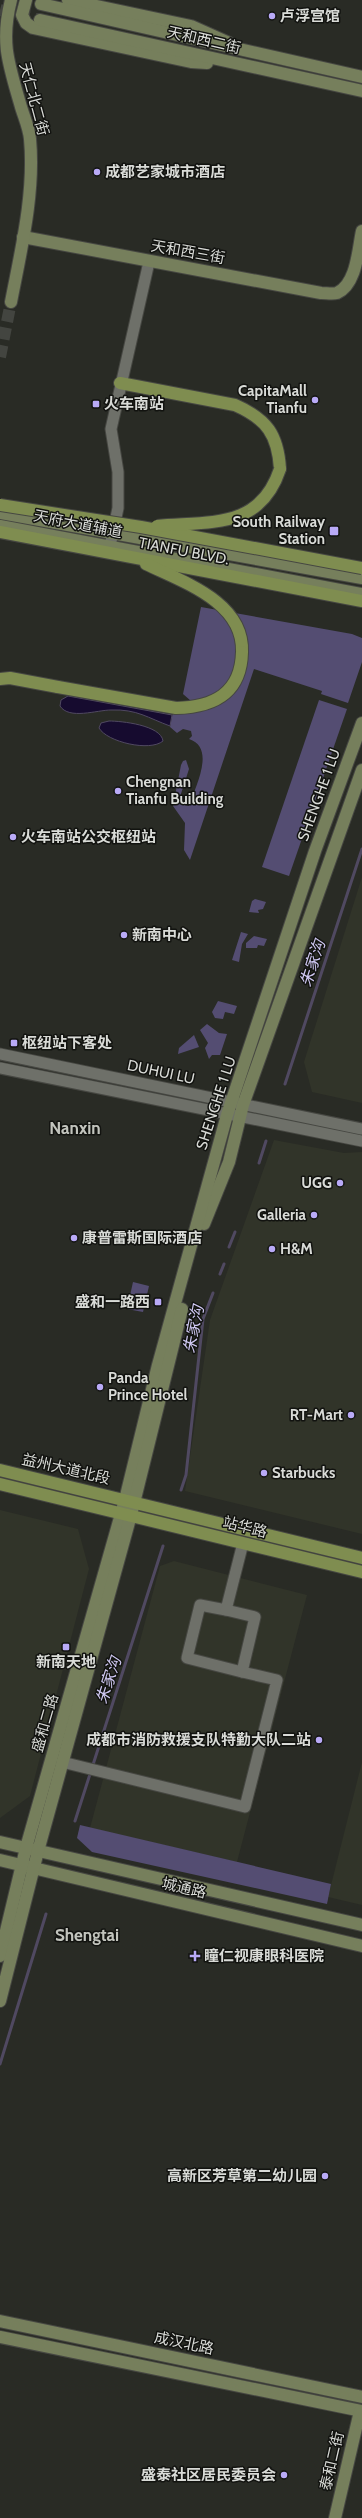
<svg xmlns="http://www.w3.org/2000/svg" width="362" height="2518" viewBox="0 0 362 2518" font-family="Cabin,'Noto Sans SC',sans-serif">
  <rect width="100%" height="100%" fill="#292b25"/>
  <g fill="#313429">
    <path d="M362,877v226l-50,-11 -8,-30z"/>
    <path d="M274,1140l70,13 18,-1v382l-177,-43 25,-171z"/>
    <path d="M0,1510l78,19 11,40 -59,227 -30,22z"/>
    <path d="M174,1561l133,34 -70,267 -147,-34 70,-262z"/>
    <path d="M362,1762v143l-34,-8z"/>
  </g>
  <g fill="#544d72">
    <path d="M201,607l151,27 10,4v24l-14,41 -27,-9 1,-3 -68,-22 -64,191 -6,-10 1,-27 -12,-17 8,-41 2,-4 3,-1 3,9 -11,34 11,3c5,-17 28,-58 0,-67l3,-3 -1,-5 -8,-2 -6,4 -7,-6 3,-15 26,-4 -16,-14z"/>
    <path d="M319,700l28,9 -58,167 -27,-9z"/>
    <path d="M255,899l11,3 -3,7 -5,1 1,3 -10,-1 3,-11z"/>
    <path d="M241,932l7,2 -6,10 -3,18 -7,-2z"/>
    <path d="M254,936l13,3 -3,7 -6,-1 -1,3h-11v-5z"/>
    <path d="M218,1001l19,5 -3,8 -9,-2 -2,7 -8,-1 -3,-6z"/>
    <path d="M207,1024l12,9 8,1 -7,21h-8l-3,4 -4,-11 3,-5 -8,-13z"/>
    <path d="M194,1035l5,12 -21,7 1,-6z"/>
    <path d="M133,1282l16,4 -6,26 -16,-3z"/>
    <path d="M80,1825l251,59 -4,20 -235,-52 -15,-14z"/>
  </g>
  <g fill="#160b2f" stroke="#504961">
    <path d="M68,696l104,19 -2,11c-22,-8 -33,-17 -59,-16 -14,0 -42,10 -51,-4l1,-6z"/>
    <path d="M109,721c12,0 52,4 54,20 -13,11 -56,1 -64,-13l2,-5z"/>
  </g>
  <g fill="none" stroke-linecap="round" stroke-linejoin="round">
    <g stroke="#504961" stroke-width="3">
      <path d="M285,1084l77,-235"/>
      <path d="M259,1163l7,-22"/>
      <path d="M229,1247l6,-15"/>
      <path d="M220,1274l4,-10"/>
      <path d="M181,1490l5,-15 17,-156 10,-26"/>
      <path d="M75,1821l88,-275"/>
      <path d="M0,2064l46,-150"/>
    </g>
    <g stroke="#434540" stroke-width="12" stroke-dasharray="12 6" stroke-linecap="butt">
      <path d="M0,10l40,10"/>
      <path d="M0,357l11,-55"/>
    </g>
    <g stroke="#464742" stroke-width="13">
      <g id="street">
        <path d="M110,546l8,-38v-36l-7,-43 38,-167"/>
        <path d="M0,1054l362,75"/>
        <path d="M0,1068l362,73"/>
        <path d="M242,1672l-55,-14 13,-53 26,5 17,-67"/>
        <path d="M62,1762l183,45 32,-127 -35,-8 13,-55 -29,-7"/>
      </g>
    </g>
    <g stroke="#464742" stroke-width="14">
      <g id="secondary">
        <path d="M26,0l-4,15 4,8 7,5 158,34 16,1"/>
        <path d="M68,0l123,26 38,17"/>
        <path d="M41,4l321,73"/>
        <path d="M40,20l322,71"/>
        <path d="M23,237l298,56c5,0 12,1 16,0 20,-9 21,-44 25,-62"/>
        <path d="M11,302c10,-52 24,-109 19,-163 -1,-11 -6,-22 -9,-32 -12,-42 -21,-64 -10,-107"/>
        <path d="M0,513l362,65"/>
        <path d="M0,526l362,68"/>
        <path d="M204,1224l25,-62 14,-57 119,-335"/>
        <path d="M0,1842l362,83"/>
        <path d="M0,1860l362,86"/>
        <path d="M0,1956l26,-108 99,-348 33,-135 69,-250 88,-264 47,-128"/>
        <path d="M0,2001l38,-150 93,-336 51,-206"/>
        <path d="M0,2321l362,76"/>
        <path d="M0,2337l362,74"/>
        <path d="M335,2518l25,-107 2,1"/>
      </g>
    </g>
    <g stroke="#464742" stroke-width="14">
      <g id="primary">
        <path d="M120,383l115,22c32,14 43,30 45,64"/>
        <path d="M0,532l362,69"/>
        <path d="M146,564c37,18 98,38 96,88"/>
        <path d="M0,679l10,-1 48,9"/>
        <path d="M0,1470l362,88"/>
        <path d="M0,1484l362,88"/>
      </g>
    </g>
    <use href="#street" stroke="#6e7069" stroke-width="11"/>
    <use href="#secondary" stroke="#767f5c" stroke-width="12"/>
    <use href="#primary" stroke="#7f8d50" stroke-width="12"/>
    <g stroke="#464742" stroke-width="14" stroke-linecap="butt">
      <g id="primary-bridge">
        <path d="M0,505l141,22 221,41"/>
        <path d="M157,526c52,-5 103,4 123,-57"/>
        <path d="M58,687l118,21c37,-1 65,-14 66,-56"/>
      </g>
    </g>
    <use href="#primary-bridge" stroke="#7f8d50" stroke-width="12"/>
  </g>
  <g fill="#b9aaf7" stroke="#121310" stroke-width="1.5">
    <circle cx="272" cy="16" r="4"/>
    <circle cx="97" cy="172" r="4"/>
    <circle cx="315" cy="400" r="4"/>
    <rect x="92" y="400" width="8" height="8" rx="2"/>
    <rect x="329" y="526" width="10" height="10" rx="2"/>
    <circle cx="118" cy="791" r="4"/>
    <circle cx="13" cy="837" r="4"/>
    <circle cx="124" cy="935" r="4"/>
    <rect x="10" y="1039" width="8" height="8" rx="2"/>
    <circle cx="340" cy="1183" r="4"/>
    <circle cx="314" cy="1215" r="4"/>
    <circle cx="74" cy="1238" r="4"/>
    <circle cx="272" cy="1249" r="4"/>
    <rect x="154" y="1298" width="8" height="8" rx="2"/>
    <circle cx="100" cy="1387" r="4"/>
    <circle cx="351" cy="1415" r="4"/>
    <circle cx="264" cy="1473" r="4"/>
    <rect x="62" y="1643" width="8" height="8" rx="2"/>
    <circle cx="319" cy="1740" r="4"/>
    <path d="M193 1950h4v4h4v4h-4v4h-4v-4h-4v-4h4z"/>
    <circle cx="325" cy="2176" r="4"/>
    <circle cx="284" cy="2475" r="4"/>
  </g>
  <g text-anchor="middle" stroke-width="3" stroke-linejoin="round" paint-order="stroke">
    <g font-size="15" font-weight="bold" fill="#d9dbd7" stroke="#121310" text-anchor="start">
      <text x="280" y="21">卢浮宫馆</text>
      <text x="105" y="177">成都艺家城市酒店</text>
      <text x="307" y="396" text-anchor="end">CapitaMall<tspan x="307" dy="17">Tianfu</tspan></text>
      <text x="104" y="409">火车南站</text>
      <text x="325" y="527" text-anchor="end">South Railway<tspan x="325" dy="17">Station</tspan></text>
      <text x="126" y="787">Chengnan<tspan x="126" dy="17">Tianfu Building</tspan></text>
      <text x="21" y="842">火车南站公交枢纽站</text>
      <text x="132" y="940">新南中心</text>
      <text x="22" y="1048">枢纽站下客处</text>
      <text x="332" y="1188" text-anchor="end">UGG</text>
      <text x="306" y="1220" text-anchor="end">Galleria</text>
      <text x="82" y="1243">康普雷斯国际酒店</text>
      <text x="280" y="1254">H&amp;M</text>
      <text x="150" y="1307" text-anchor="end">盛和一路西</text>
      <text x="108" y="1383">Panda<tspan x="108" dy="17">Prince Hotel</tspan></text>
      <text x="343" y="1420" text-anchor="end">RT-Mart</text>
      <text x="272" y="1478">Starbucks</text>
      <text x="66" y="1667" text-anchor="middle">新南天地</text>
      <text x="311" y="1745" text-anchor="end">成都市消防救援支队特勤大队二站</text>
      <text x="204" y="1961">瞳仁视康眼科医院</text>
      <text x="317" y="2181" text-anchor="end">高新区芳草第二幼儿园</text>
      <text x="276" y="2480" text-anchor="end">盛泰社区居民委员会</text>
    </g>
    <g font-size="15" fill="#d9dbd7" stroke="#121310">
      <text transform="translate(204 40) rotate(13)" y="5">天和西二街</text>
      <text transform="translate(34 99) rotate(75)" y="5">天仁北二街</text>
      <text transform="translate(188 252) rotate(10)" y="5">天和西三街</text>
      <text transform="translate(78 524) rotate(11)" y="5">天府大道辅道</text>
      <text transform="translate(184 551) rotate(11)" y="5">TIANFU BLVD.</text>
      <text transform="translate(319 795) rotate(-70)" y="5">SHENGHE 1 LU</text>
      <text transform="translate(161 1072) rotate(12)" y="5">DUHUI LU</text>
      <text transform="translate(216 1103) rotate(-72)" y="5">SHENGHE 1 LU</text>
      <text transform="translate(66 1469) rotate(13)" y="5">益州大道北段</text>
      <text transform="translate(245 1527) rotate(14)" y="5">站华路</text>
      <text transform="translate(45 1723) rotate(-74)" y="5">盛和二路</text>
      <text transform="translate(184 1888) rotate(13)" y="5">城通路</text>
      <text transform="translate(184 2343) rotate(12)" y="5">成汉北路</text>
      <text transform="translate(332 2461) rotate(-77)" y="5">泰和二街</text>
    </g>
    <g font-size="16" font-style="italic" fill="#d0c9f3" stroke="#121310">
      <text transform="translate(312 963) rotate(-72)" y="6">朱家沟</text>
      <text transform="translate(193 1329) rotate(-79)" y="6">朱家沟</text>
      <text transform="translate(108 1680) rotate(-72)" y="6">朱家沟</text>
    </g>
    <g font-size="17" font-weight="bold" fill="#c2c4bd" stroke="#121310">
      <text x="75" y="1134">Nanxin</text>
      <text x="87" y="1941">Shengtai</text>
    </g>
  </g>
</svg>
